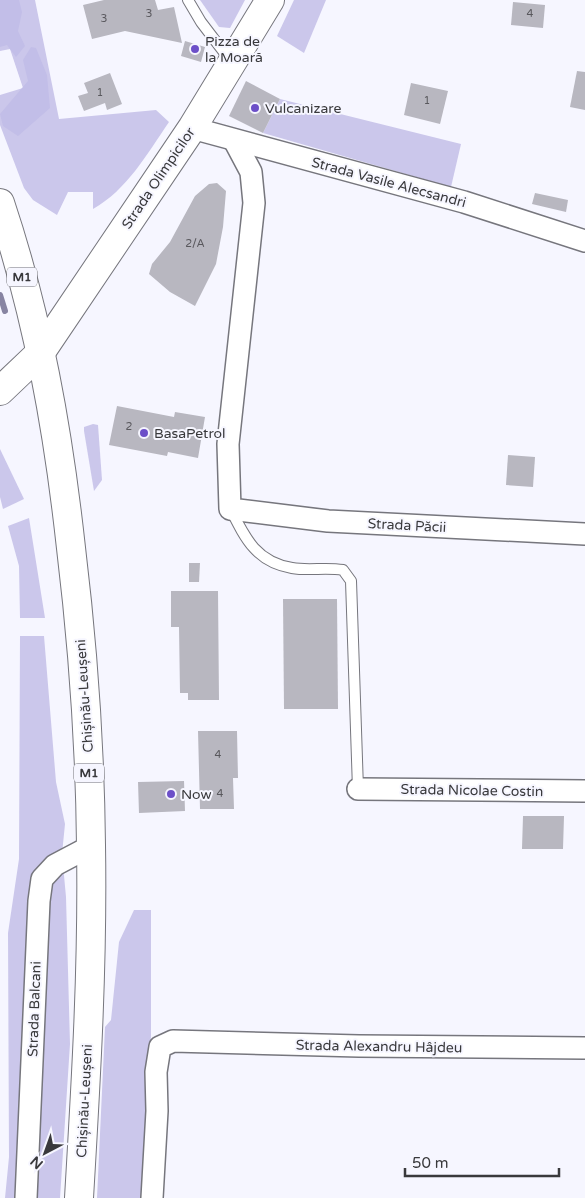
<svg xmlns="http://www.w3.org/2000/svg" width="585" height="1198" viewBox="0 0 585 1198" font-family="'Varela Round',sans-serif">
  <rect width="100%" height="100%" fill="#f6f6ff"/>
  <g fill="#cbc7eb">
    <path d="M0,0h35l24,119 97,-9 13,12c-22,32 -42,68 -76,87v-17h-25l-11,23 -24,-15 -9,-12 -24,-63v-30l23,-7 -13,-39 -10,2z"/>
    <path d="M200,0h45l-15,28 -11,-1z"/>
    <path d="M294,0h32l-22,53 -27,-17z"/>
    <path d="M280,99l181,45 -10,43 -188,-54z"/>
    <path d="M93,424l5,1 4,55 -8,11 -10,-60v-4z"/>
    <path d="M0,449l24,50 -21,10 -3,-12z"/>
    <path d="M29,518l16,100h-25l-1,-52 -11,-40z"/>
    <path d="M20,636h24l12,146 9,42 -3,30 4,43 4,147 -10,154h-55l4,-41 -1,-224 11,-74z"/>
    <path d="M134,910h17v125l-8,163h-46l8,-171 6,-7 8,-78z"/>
  </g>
  <g fill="#c2bee8">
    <path d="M0,0h19l3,12 -4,19 7,15 -9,11 -9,-12 -7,2z"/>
    <path d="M31,47l5,1 11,27 3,33 -32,28 -15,-10 -3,-12 28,-33 -5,-21z"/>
  </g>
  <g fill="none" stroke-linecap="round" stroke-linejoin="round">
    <path stroke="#8784a2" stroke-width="6" d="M0,295l5,16"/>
  </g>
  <g fill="#b8b7c0">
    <path d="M104,0h51l3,10 16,-3 8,36 -57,-12 -33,8 -9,-34z"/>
    <path d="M513,2l32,3 -2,23 -32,-3z"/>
    <path d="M185,41l20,6 -4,15 -20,-6z"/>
    <path d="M577,71l8,1v38l-15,-3z"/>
    <path d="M110,73l12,31 -15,6 -2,-7 -21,8 -6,-15 10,-3 -4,-10z"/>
    <path d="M246,81l34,18 -17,34 -34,-17z"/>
    <path d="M411,83l37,8 -8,33 -36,-9z"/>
    <path d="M217,183l9,8 -3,36 -7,37 -21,42 -25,-14 -21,-18 3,-10 18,-22 25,-46 14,-12z"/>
    <path d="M535,193l33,7 -2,12 -34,-8z"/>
    <path d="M117,406l57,11 1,-5 30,5 -7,41 -30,-6 -1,4 -58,-11z"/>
    <path d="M508,455l27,2 -2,30 -27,-2z"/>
    <path d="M189,563h11l-1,19h-10z"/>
    <path d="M171,591h47l1,109h-31v-7h-8l-1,-66h-8z"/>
    <path d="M283,599h54l1,110h-54z"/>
    <path d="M198,731h39l1,47h-5l1,31h-34z"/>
    <path d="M184,781l1,30 -46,2 -1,-31z"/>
    <path d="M523,816h41l-1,33h-41z"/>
  </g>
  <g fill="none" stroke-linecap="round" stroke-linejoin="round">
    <g stroke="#76767d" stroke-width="12">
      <g id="lane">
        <path d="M188,0l13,22 29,38"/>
        <path d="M231,510c15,30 26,52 61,58 17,3 34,-1 51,2l8,11 7,208"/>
      </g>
    </g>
    <g stroke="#76767d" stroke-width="24">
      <g id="street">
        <path d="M192,128l272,74 121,39"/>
        <path d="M234,140l17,32 3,31 -26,241 2,65 98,12 257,13"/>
        <path d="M358,789l227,2"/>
        <path d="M26,1198l13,-297 3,-22 13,-14 36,-19"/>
        <path d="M152,1198l5,-87 -1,-39 4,-25 13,-6 186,5 226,2"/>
      </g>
    </g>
    <g stroke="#76767d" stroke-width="30">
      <path id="secondary" d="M0,391l41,-39 151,-224 78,-128"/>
    </g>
    <g stroke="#76767d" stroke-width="30">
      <path id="highway" d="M0,203c38,114 58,226 71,345 12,99 19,198 20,297 2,118 -5,236 -12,353"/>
    </g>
    <use href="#lane" stroke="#fff" stroke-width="10"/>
    <use href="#street" stroke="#fff" stroke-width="21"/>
    <use href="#secondary" stroke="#fff" stroke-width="28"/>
    <use href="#highway" stroke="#fff" stroke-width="28"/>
  </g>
  <g fill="#6c4fc8" stroke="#f6f6ff" stroke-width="2">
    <circle cx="195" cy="49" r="5"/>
    <circle cx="255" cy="108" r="5"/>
    <circle cx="144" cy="433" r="5"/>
    <circle cx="171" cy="794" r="5"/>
  </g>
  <g text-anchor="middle" stroke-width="4" stroke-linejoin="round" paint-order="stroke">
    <g font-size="11" fill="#59585d">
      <text x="149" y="17">3</text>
      <text x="530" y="17">4</text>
      <text x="104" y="22">3</text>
      <text x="100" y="96">1</text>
      <text x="427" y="104">1</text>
      <text x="195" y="247">2/A</text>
      <text x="129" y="430">2</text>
      <text x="218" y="758">4</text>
      <text x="220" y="797">4</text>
    </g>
    <g fill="#f6f6ff" stroke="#727276" stroke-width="1">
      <rect x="7" y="267.5" width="30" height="19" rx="4"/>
      <rect x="74" y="763.5" width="30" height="19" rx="4"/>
    </g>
    <g font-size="12" font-weight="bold" fill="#39393c">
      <text x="22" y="281">M1</text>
      <text x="89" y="777">M1</text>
    </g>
    <g font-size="14" fill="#39393c" stroke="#f6f6ff" text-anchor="start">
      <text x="205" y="46">Pizza de<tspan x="205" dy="16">la Moară</tspan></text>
      <text x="265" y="113">Vulcanizare</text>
      <text x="154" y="438">BasaPetrol</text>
      <text x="181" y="799">Now</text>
    </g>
    <g font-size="14" fill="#39393c" stroke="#f6f6ff">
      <text transform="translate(158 178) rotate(-56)" y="5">Strada Olimpicilor</text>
      <text transform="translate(389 182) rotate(15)" y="5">Strada Vasile Alecsandri</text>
      <text transform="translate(407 525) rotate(3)" y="5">Strada Păcii</text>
      <text transform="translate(84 696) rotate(-94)" y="5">Chișinău-Leușeni</text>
      <text transform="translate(472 790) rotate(1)" y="5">Strada Nicolae Costin</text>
      <text transform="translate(34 1009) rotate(-88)" y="5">Strada Balcani</text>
      <text transform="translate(379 1046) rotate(1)" y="5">Strada Alexandru Hâjdeu</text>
      <text transform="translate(84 1101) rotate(-87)" y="5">Chișinău-Leușeni</text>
    </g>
  </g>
  <g transform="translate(45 1153) rotate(221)" stroke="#f6f6ff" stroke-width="4" paint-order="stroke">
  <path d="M0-4L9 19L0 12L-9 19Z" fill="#39393c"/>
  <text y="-8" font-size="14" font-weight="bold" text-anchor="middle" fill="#39393c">N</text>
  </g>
  <path d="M405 1168v8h154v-8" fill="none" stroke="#39393c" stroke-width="2.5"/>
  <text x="412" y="1168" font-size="15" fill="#39393c" stroke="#f6f6ff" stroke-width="4" paint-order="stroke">50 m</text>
</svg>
